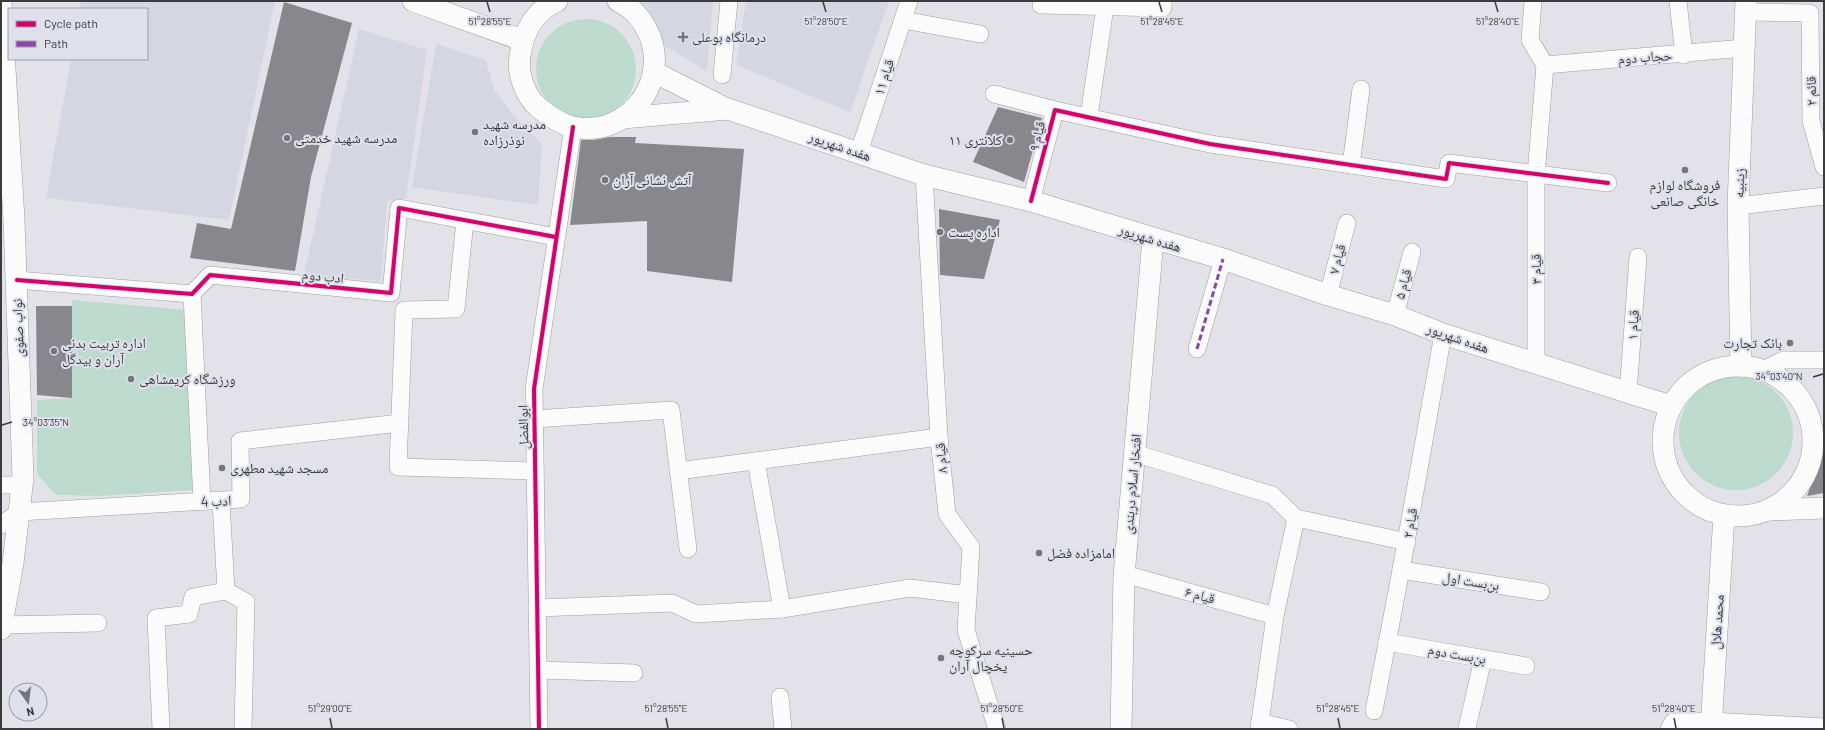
<svg xmlns="http://www.w3.org/2000/svg" width="1825" height="730" viewBox="0 0 1825 730" font-family="Barlow,'Noto Naskh Arabic',sans-serif">
  <rect width="100%" height="100%" fill="#e2e2e8"/>
  <g fill="#d4d6e2">
    <path d="M81,1h194l-46,219 -183,-22 25,-139h76v-50h-67z"/>
    <path d="M630,1h83l-6,70 -45,-27z"/>
    <path d="M746,1h143l-39,111 -114,-47z"/>
    <path d="M359,29l68,21 -21,148 -19,3 -6,80 -77,-6z"/>
    <path d="M436,44l50,16 8,30 23,29 25,25 -4,61 -126,-18z"/>
  </g>
  <g fill="#bcdbce">
    <circle cx="586" cy="69" r="50"/>
    <path d="M72,300l114,10 9,180 -97,6 -42,-1 -19,-21v-74l35,-2z"/>
    <circle cx="1736" cy="433" r="57"/>
  </g>
  <g fill="#87878c">
    <path d="M284,2l68,21 -41,154 -16,94 -105,-13 7,-35 34,6z"/>
    <path d="M998,107l44,11 -18,64 -51,-20z"/>
    <path d="M610,137h26l-1,6 109,6 -12,133 -85,-11v-50l-77,4 11,-85h13z"/>
    <path d="M939,209l61,11 -16,59 -44,-4z"/>
    <path d="M36,306h36v92l-35,-3z"/>
    <path d="M1822,455h2v38l-17,3z"/>
  </g>
  <g fill="none" stroke-linecap="round" stroke-linejoin="round">
    <g stroke="#9d9ea2" stroke-width="18">
      <g id="minor">
        <path d="M1533,1l-3,39 15,25 -9,110v189"/>
        <path d="M1678,1l6,54"/>
        <path d="M1041,5l122,3v-7"/>
        <path d="M1746,12l64,1 1,108 13,46"/>
        <path d="M903,20l77,14"/>
        <path d="M1545,65l199,-17"/>
        <path d="M722,75l7,-74"/>
        <path d="M994,94l61,16"/>
        <path d="M1089,116l16,-109 -1,-6"/>
        <path d="M859,152l50,-151"/>
        <path d="M1351,165l10,-76"/>
        <path d="M924,175l15,262 8,77 24,33 -5,83 31,99"/>
        <path d="M1031,201l24,-91 155,34 236,35 3,-16 159,20"/>
        <path d="M1738,206l86,-10"/>
        <path d="M465,221l-9,88 -52,1 -6,157 137,4"/>
        <path d="M17,280l175,14 18,-19 181,18 8,-85 157,29"/>
        <path d="M192,294l10,208"/>
        <path d="M1328,295l19,-72"/>
        <path d="M1395,315l17,-63"/>
        <path d="M1197,349l26,-90"/>
        <path d="M1763,370l20,-10h41"/>
        <path d="M1628,393l10,-136"/>
        <path d="M534,419l137,-9 17,139"/>
        <path d="M1134,453l138,42 24,23 111,24"/>
        <path d="M756,461l26,148"/>
        <path d="M678,471l261,-34"/>
        <path d="M1,485h21"/>
        <path d="M221,501l5,90 20,11 -3,127"/>
        <path d="M1,525l18,-13 222,-13 -1,-58 160,-18"/>
        <path d="M1401,570l140,22"/>
        <path d="M1124,576l11,1 140,39"/>
        <path d="M537,608l135,-5 24,11 86,-5 128,-21 58,7"/>
        <path d="M2,625l96,-2"/>
        <path d="M1387,642l139,24"/>
        <path d="M538,670l96,3"/>
        <path d="M780,697l3,32"/>
        <path d="M1374,711l27,-141 42,-236"/>
        <path d="M1260,722l29,7"/>
        <path d="M1467,728l16,-69"/>
        <path d="M161,729l-5,-111 33,-4 4,-17 33,-6"/>
        <path d="M539,729l-5,-340 39,-262"/>
        <path d="M1259,729l16,-113 21,-98"/>
        <path d="M1669,729l4,-7 38,-1 113,6"/>
      </g>
    </g>
    <g stroke="#9d9ea2" stroke-width="22">
      <g id="major">
        <path d="M413,1l109,39"/>
        <path d="M557,1c-23,10 -34,32 -37,55 -3,18 5,40 19,52 10,8 21,16 34,19 51,11 94,-39 78,-88 -4,-10 -10,-21 -18,-28 -4,-4 -10,-7 -15,-10"/>
        <path d="M654,72l73,37"/>
        <path d="M622,118l106,-9 196,66 107,26 192,58 105,36 67,20 48,19 228,72"/>
        <circle cx="1738" cy="441" r="75"/>
        <path d="M1741,366l-3,-160 8,-205"/>
        <path d="M1769,510l55,-2"/>
        <path d="M1,629l12,-66 10,-85 -9,-258 -13,-219"/>
        <path d="M1121,729l3,-153 29,-337"/>
        <path d="M1711,729l13,-214"/>
      </g>
    </g>
    <use href="#minor" stroke="#fbfbfc" stroke-width="17"/>
    <use href="#major" stroke="#fbfbfc" stroke-width="21"/>
    <path stroke="#8e44ad" stroke-width="3" stroke-dasharray="6 3" stroke-linecap="butt" d="M1197,349l26,-90"/>
    <g stroke="#dfe0eb" stroke-width="6">
      <g id="cycleway">
        <path d="M1031,201l24,-91 155,34 236,35 3,-16 159,20"/>
        <path d="M17,280l175,14 18,-19 181,18 8,-85 157,29"/>
        <path d="M539,729l-5,-340 39,-262"/>
      </g>
    </g>
    <use href="#cycleway" stroke="#d6006c" stroke-width="4"/>
  </g>
  <path fill="none" stroke="#3a3b3f" stroke-width="1.5" d="M487,2l3,10M823,2l3,10M1159,2l3,10M1495,2l3,10M1813,377l10,-3M2,425l10,-3M330,718l2,10M666,718l2,10M1002,718l2,10M1338,718l2,10M1674,718l2,10"/>
  <g fill="#75757a" stroke="#dfe0eb" stroke-width="1.5">
    <path d="M681 31h4v4h4v4h-4v4h-4v-4h-4v-4h4z"/>
    <circle cx="475" cy="132" r="4"/>
    <circle cx="287" cy="138" r="4"/>
    <circle cx="1010" cy="140" r="4"/>
    <circle cx="1685" cy="170" r="4"/>
    <circle cx="605" cy="180" r="4"/>
    <circle cx="940" cy="232" r="4"/>
    <circle cx="1790" cy="343" r="4"/>
    <circle cx="54" cy="351" r="4"/>
    <circle cx="131" cy="379" r="4"/>
    <circle cx="222" cy="468" r="4"/>
    <circle cx="1039" cy="553" r="4"/>
    <circle cx="941" cy="658" r="4"/>
  </g>
  <g text-anchor="middle" stroke-width="4" stroke-linejoin="round" paint-order="stroke">
    <g font-size="14" fill="#3a3b3f" stroke="#dfe0eb" text-anchor="start">
      <text x="692" y="42">درمانگاه بوعلی</text>
      <text x="483" y="129">مدرسه شهید<tspan x="483" dy="16">نوذرزاده</tspan></text>
      <text x="295" y="143">مدرسه شهید خدمتی</text>
      <text x="1002" y="145" text-anchor="end">کلانتری ۱۱</text>
      <text x="613" y="185">آتش نشانی آران</text>
      <text x="1685" y="190" text-anchor="middle">فروشگاه لوازم<tspan x="1685" dy="16">خانگی صانعی</tspan></text>
      <text x="948" y="237">اداره پست</text>
      <text x="62" y="348">اداره تربیت بدنی<tspan x="62" dy="16">آران و بیدگل</tspan></text>
      <text x="1782" y="348" text-anchor="end">بانک تجارت</text>
      <text x="139" y="384">ورزشگاه کریمشاهی</text>
      <text x="230" y="473">مسجد شهید مطهری</text>
      <text x="1047" y="558">امامزاده فضل</text>
      <text x="949" y="655">حسینیه سرکوچه<tspan x="949" dy="16">یخچال آران</tspan></text>
    </g>
    <g font-size="14" fill="#3a3b3f" stroke="#dfe0eb">
      <text transform="translate(1645 57) rotate(-4)" y="5">حجاب دوم</text>
      <text transform="translate(884 77) rotate(-72)" y="5">قیام ۱۱</text>
      <text transform="translate(1811 91) rotate(-91)" y="5">قائم ۲</text>
      <text transform="translate(1037 136) rotate(-76)" y="5">قیام ۹</text>
      <text transform="translate(840 146) rotate(19)" y="5">هفده شهریور</text>
      <text transform="translate(1739 183) rotate(-88)" y="5">زینبیه</text>
      <text transform="translate(1150 238) rotate(17)" y="5">هفده شهریور</text>
      <text transform="translate(1337 259) rotate(-75)" y="5">قیام ۷</text>
      <text transform="translate(1536 269) rotate(-90)" y="5">قیام ۳</text>
      <text transform="translate(323 276) rotate(6)" y="5">ادب دوم</text>
      <text transform="translate(1403 284) rotate(-75)" y="5">قیام ۵</text>
      <text transform="translate(1633 325) rotate(-86)" y="5">قیام ۱</text>
      <text transform="translate(18 328) rotate(-92)" y="5">نواب صفوی</text>
      <text transform="translate(1458 338) rotate(19)" y="5">هفده شهریور</text>
      <text transform="translate(523 427) rotate(-91)" y="5">ابوالفضل</text>
      <text transform="translate(941 458) rotate(-95)" y="5">قیام ۸</text>
      <text transform="translate(1132 484) rotate(-85)" y="5">افتخار اسلام دربندی</text>
      <text transform="translate(216 501) rotate(-3)" y="5">ادب 4</text>
      <text transform="translate(1410 523) rotate(-80)" y="5">قیام ۲</text>
      <text transform="translate(1471 581) rotate(9)" y="5">بن‌بست اول</text>
      <text transform="translate(1200 595) rotate(15)" y="5">قیام ۶</text>
      <text transform="translate(1717 622) rotate(-86)" y="5">محمد هلال</text>
      <text transform="translate(1457 654) rotate(10)" y="5">بن‌بست دوم</text>
    </g>
  </g>
  <g font-size="10" text-anchor="middle" fill="#3a3b3f" stroke="#dfe0eb" stroke-width="4" stroke-linejoin="round" paint-order="stroke">
    <text x="490" y="25">51°28'55"E</text>
    <text x="826" y="25">51°28'50"E</text>
    <text x="1162" y="25">51°28'45"E</text>
    <text x="1498" y="25">51°28'40"E</text>
    <text x="1779" y="380">34°03'40"N</text>
    <text x="46" y="426">34°03'35"N</text>
    <text x="330" y="712">51°29'00"E</text>
    <text x="666" y="712">51°28'55"E</text>
    <text x="1002" y="712">51°28'50"E</text>
    <text x="1338" y="712">51°28'45"E</text>
    <text x="1674" y="712">51°28'40"E</text>
  </g>
  <rect width="1825" height="730" fill="none" stroke="#3a3b3f" stroke-width="4"/>
  <rect x="8" y="8" width="140" height="52" fill="#dfe0eb" stroke="#9d9ea6"/>
  <rect x="16" y="21" width="20" height="6" fill="#d6006c" stroke="#9d9ea6"/>
  <text x="44" y="28" font-size="12" fill="#3a3b3f">Cycle path</text>
  <rect x="16" y="41" width="20" height="6" fill="#8e44ad" stroke="#9d9ea6"/>
  <text x="44" y="48" font-size="12" fill="#3a3b3f">Path</text>
  <g transform="translate(28 702) rotate(166)"><circle r="19" fill="#dfe0eb" stroke="#9d9ea6"/>
  <path d="M0-3L7 15L0 10L-7 15Z" fill="#75757a"/>
  <text y="-6" font-size="11" font-weight="bold" text-anchor="middle" fill="#3a3b3f">N</text>
  </g>
</svg>
